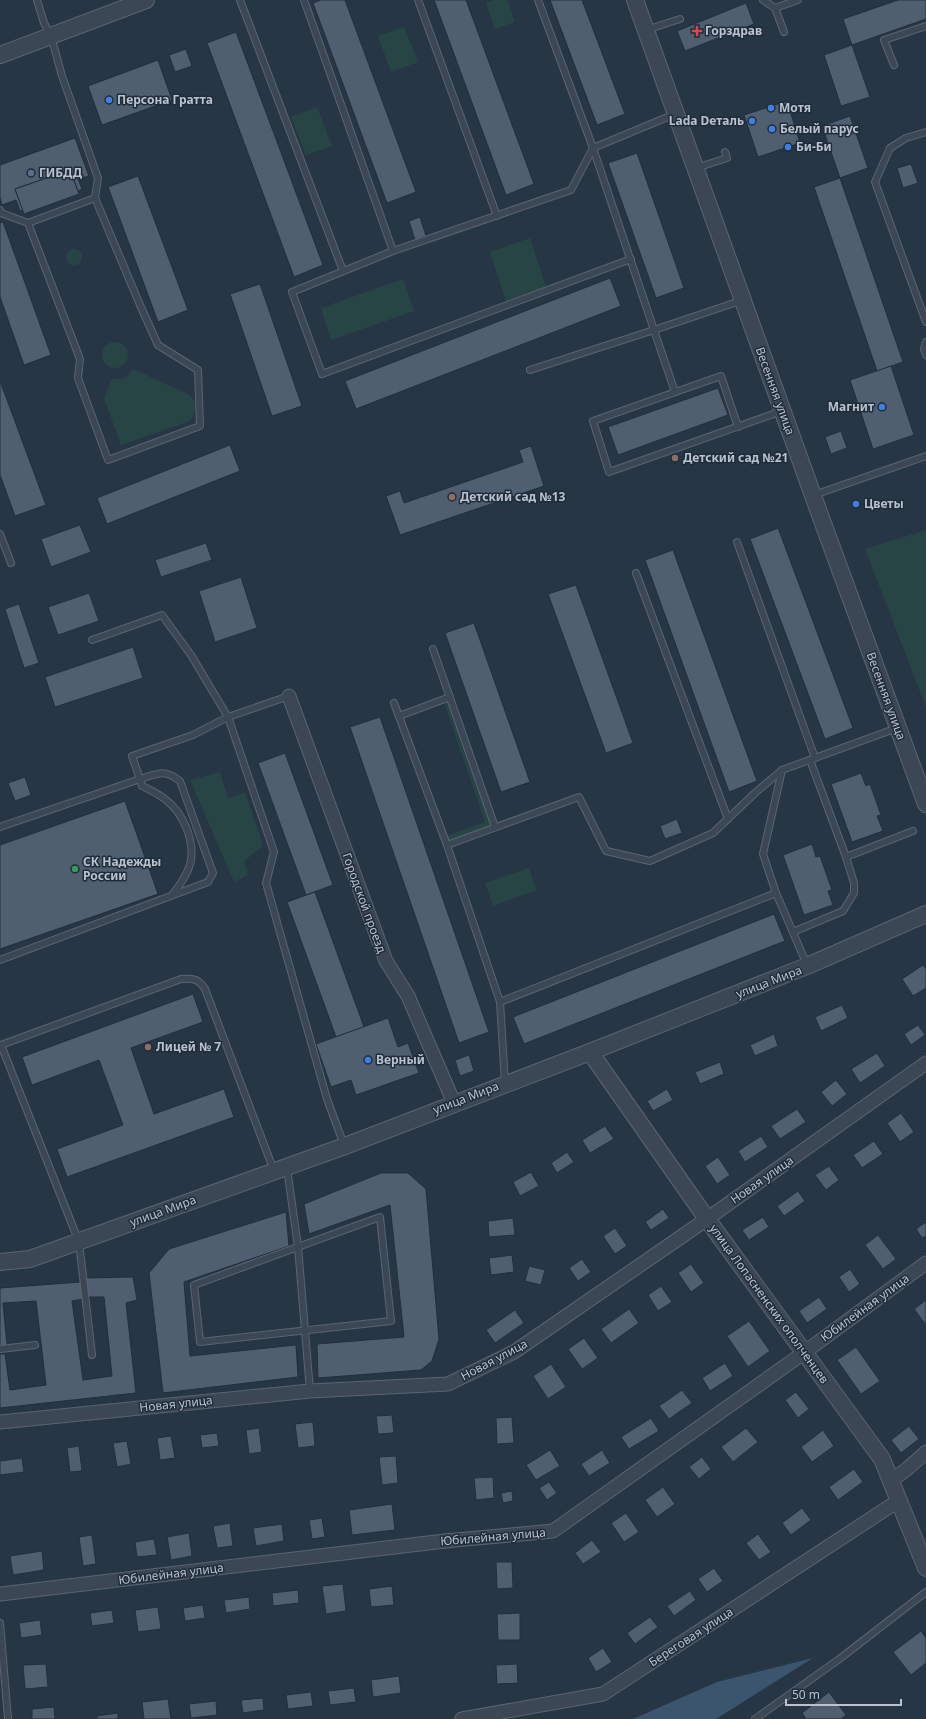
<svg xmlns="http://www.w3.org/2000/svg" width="926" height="1719" viewBox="0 0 926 1719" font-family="'Noto Sans',sans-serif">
  <rect width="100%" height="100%" fill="#263645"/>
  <g fill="#284546">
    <path d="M494,0h13l8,22 -20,7 -9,-26z"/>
    <path d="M404,27l14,35 -27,10 -13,-36z"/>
    <path d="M317,107l15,39 -26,9 -15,-38z"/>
    <path d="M530,238l16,49 -40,14 -16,-49z"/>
    <circle cx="74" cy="257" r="8"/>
    <path d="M403,279l11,32 -83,29 -10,-32z"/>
    <circle cx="115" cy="355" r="13"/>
    <path d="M133,369l55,25c10,8 9,17 2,27l-69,24 -17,-47 8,-20c9,4 16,-2 21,-9z"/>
    <path d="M926,530v177l-61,-158z"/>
    <path d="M450,697l45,130 -48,18 -3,-8 41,-15 -42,-123z"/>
    <path d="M220,772l8,26 17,-5 18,53 -19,15 4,14 -14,7 -44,-102z"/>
    <path d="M529,868l7,22 -43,16 -8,-23z"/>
  </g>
  <path fill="#3c556e" d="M813,1658l-97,61h-83l84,-37z"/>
  <g fill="#4f5f70" stroke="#222e3c">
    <path d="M321,0h24l71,192 -29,11 -74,-200z"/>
    <path d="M434,0h32l68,184 -28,11z"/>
    <path d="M550,0h32l43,114 -28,11z"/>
    <path d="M898,0h28v19l-74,26 -9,-26z"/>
    <path d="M746,3l8,21 -69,27 -8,-20z"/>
    <path d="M236,32l87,233 -29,12 -87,-234z"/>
    <path d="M852,45l18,52 -29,9 -17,-51z"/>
    <path d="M186,49l6,17 -17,6 -6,-17z"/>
    <path d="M158,60l14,40 -70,25 -14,-39z"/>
    <path d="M787,101l13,42 -42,14 -14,-42z"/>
    <path d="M850,116l18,52 -28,10 -18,-52z"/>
    <path d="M75,138l14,38 -11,3 4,10 -4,2 -8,-21 -55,19 8,21 -3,1 -4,-11 -14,5 -2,-7v-33z"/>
    <path d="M637,153l47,135 -28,10 -48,-135z"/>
    <path d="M911,164l7,19 -15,5 -6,-20z"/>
    <path d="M70,170l9,24 -55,20 -9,-25z"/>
    <path d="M138,176l50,134 -30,12 -50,-135z"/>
    <path d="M840,178l63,184 -26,9 -63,-184z"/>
    <path d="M420,217l6,19 -11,4 -6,-19z"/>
    <path d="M3,222l48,133 -27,10 -24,-68v-74z"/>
    <path d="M610,278l11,28 -265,103 -11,-28z"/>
    <path d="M260,284l42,122 -30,10 -42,-122z"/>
    <path d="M891,366l23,69 -41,14 -23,-69z"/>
    <path d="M0,381l46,124 -31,11 -15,-41z"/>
    <path d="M718,388l10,27 -110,40 -10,-28z"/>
    <path d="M841,431l6,17 -16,6 -6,-17z"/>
    <path d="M230,445l10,26 -133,53 -10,-26z"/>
    <path d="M531,446l13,40 -144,49 -14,-39 14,-5 4,12 119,-41 -4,-12z"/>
    <path d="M80,525l11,27 -40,15 -10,-28z"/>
    <path d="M778,528l75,200 -28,11 -75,-200z"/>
    <path d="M206,543l6,17 -51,17 -6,-17z"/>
    <path d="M673,550l84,231 -28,11 -84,-232z"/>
    <path d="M241,577l16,51 -42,14 -16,-51z"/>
    <path d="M576,585l57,158 -27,10 -58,-159z"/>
    <path d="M89,593l10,28 -41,14 -10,-28z"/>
    <path d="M19,604l20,59 -15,5 -19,-59z"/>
    <path d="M474,623l56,159 -29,10 -56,-159z"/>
    <path d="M133,647l10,31 -88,29 -10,-30z"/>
    <path d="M380,717l109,315 -30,11 -109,-316z"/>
    <path d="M285,753l48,132 -27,10 -48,-132z"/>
    <path d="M861,773l5,13 4,-2 11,31 -4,1 6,15 -31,11 -21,-58z"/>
    <path d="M25,777l6,18 -16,6 -7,-18z"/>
    <path d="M125,801l33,93 -158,55v-104z"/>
    <path d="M677,819l5,14 -17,6 -5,-13z"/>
    <path d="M812,844l4,13 4,-1 12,34 -4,1 5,14 -29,10 -21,-60z"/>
    <path d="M315,892l49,135 -28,10 -49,-135z"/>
    <path d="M774,914l11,27 -261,103 -11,-27z"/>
    <path d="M923,965l3,4v19l-13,8 -11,-17z"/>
    <path d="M193,994l10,28 -72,26 23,66 70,-25 10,28 -167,60 -10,-28 66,-24 -24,-65 -67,25 -10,-28z"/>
    <path d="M842,1005l6,13 -27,13 -6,-14z"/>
    <path d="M388,1018l10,29 10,-4 11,30 -63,22 -5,-15 -20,7 -15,-43z"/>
    <path d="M918,1025l7,10 -14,10 -7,-11z"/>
    <path d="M774,1034l4,12 -23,10 -5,-11z"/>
    <path d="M877,1053l8,13 -25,17 -9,-14z"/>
    <path d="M469,1055l5,16 -14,5 -5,-16z"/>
    <path d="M720,1062l4,12 -24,10 -5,-12z"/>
    <path d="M836,1080l11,14 -15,12 -11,-14z"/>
    <path d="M667,1089l6,11 -20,11 -6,-10z"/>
    <path d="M797,1109l9,13 -26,17 -9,-13z"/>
    <path d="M901,1113l13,19 -14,10 -13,-19z"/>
    <path d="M605,1126l9,13 -24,14 -8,-13z"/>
    <path d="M761,1136l7,11 -23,15 -7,-11z"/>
    <path d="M874,1141l9,13 -21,14 -9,-13z"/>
    <path d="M567,1152l7,10 -17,11 -6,-10z"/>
    <path d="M718,1157l12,18 -13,9 -12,-18z"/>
    <path d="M829,1166l10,14 -13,10 -11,-15z"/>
    <path d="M531,1172l8,14 -19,10 -7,-14z"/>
    <path d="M381,1173h27l18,16 13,150 -7,22 -11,9 -103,8 -1,-34 87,-7 -14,-132 -81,29 -5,-30z"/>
    <path d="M798,1191l7,10 -21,15 -7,-10z"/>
    <path d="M663,1209l6,9 -18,12 -6,-8z"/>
    <path d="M286,1212l3,34 -105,36 6,74 106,-11 2,32 -135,16 -14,-120 20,-24z"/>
    <path d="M763,1217l6,10 -20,13 -7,-10z"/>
    <path d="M513,1218l2,17 -26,2 -1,-16z"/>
    <path d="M926,1222v14l-4,2 -6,-9z"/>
    <path d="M615,1228l12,18 -12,8 -12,-18z"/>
    <path d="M878,1235l18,24 -13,10 -18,-24z"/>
    <path d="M512,1255l2,17 -23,3 -2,-17z"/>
    <path d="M582,1259l9,13 -13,9 -9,-13z"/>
    <path d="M691,1264l13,19 -13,9 -13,-19z"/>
    <path d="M529,1266l16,4 -4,15 -16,-4z"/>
    <path d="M850,1269l10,15 -11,8 -10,-15z"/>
    <path d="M133,1277l4,23 -11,3 10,90 -136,15v-54h5l5,36 36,-5 -10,-84 -33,2 4,42 -7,1v-58l81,-6 3,17 -12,2 11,79 29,-4 -8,-79h-16l-2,-19z"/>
    <path d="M661,1286l11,16 -14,9 -10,-16z"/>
    <path d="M819,1297l8,12 -20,14 -8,-12z"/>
    <path d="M926,1300v25l-12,-16z"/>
    <path d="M629,1309l10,14 -28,20 -10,-14z"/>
    <path d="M515,1310l9,13 -29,20 -9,-13z"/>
    <path d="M749,1321l21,30 -22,16 -21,-31z"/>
    <path d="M584,1338l14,20 -16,11 -14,-20z"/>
    <path d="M856,1347l24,34 -19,13 -24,-34z"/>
    <path d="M725,1363l8,13 -23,15 -8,-13z"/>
    <path d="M551,1364l15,23 -18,12 -15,-23z"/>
    <path d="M682,1390l10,13 -23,16 -10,-13z"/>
    <path d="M796,1392l13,17 -11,9 -13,-18z"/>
    <path d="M392,1415l2,18 -16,1 -2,-18z"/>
    <path d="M512,1417l2,26 -17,1 -1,-26z"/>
    <path d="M651,1418l8,13 -30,18 -8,-12z"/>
    <path d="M313,1422l2,24 -17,2 -3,-24z"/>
    <path d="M909,1426l10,13 -18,14 -10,-13z"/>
    <path d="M259,1428l3,24 -13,2 -3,-24z"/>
    <path d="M746,1428l12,14 -25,20 -12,-15z"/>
    <path d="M823,1430l11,16 -22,16 -11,-15z"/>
    <path d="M217,1433l2,13 -17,2 -2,-13z"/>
    <path d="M171,1436l4,22 -15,2 -3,-22z"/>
    <path d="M127,1441l4,23 -14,3 -4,-24z"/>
    <path d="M79,1446l3,25 -12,1 -3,-24z"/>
    <path d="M550,1450l10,16 -24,14 -10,-15z"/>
    <path d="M602,1450l8,13 -21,13 -8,-12z"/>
    <path d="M396,1456l2,27 -16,2 -3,-28z"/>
    <path d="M702,1457l9,12 -12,10 -10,-12z"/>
    <path d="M22,1458l2,14 -24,3v-14z"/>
    <path d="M854,1469l9,13 -25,18 -9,-13z"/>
    <path d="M493,1477l1,21 -18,2 -2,-22z"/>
    <path d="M549,1482l8,11 -10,7 -8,-12z"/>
    <path d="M663,1487l12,17 -18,13 -12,-17z"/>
    <path d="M512,1491l1,10 -10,2 -2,-10z"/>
    <path d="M392,1504l3,26 -43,5 -3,-25z"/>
    <path d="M802,1508l9,12 -20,15 -9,-12z"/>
    <path d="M626,1513l13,19 -15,10 -13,-19z"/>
    <path d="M322,1518l3,19 -13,2 -3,-19z"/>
    <path d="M230,1523l3,23 -16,2 -4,-22z"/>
    <path d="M282,1524l2,17 -28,5 -3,-18z"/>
    <path d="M189,1533l3,23 -21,4 -4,-23z"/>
    <path d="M758,1534l13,18 -12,8 -13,-17z"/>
    <path d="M92,1535l4,29 -13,2 -4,-29z"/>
    <path d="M154,1539l3,16 -20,2 -2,-15z"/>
    <path d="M592,1540l9,12 -18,12 -8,-11z"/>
    <path d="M42,1551l2,19 -31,5 -3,-19z"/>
    <path d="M496,1562h16l1,26 -16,1z"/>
    <path d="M714,1568l9,13 -16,11 -9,-13z"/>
    <path d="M343,1584l3,27 -20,3 -4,-28z"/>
    <path d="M392,1586l2,19 -23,2 -2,-18z"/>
    <path d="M298,1590l1,13 -26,3 -1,-13z"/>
    <path d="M690,1591l6,9 -22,16 -7,-10z"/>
    <path d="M249,1597l1,12 -24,4 -2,-13z"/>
    <path d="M203,1605l2,13 -20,3 -2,-13z"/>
    <path d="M158,1607l3,22 -23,3 -3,-22z"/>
    <path d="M112,1610l2,13 -22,3 -2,-13z"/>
    <path d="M520,1613v27h-22l-1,-26z"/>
    <path d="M650,1617l8,10 -23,17 -8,-11z"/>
    <path d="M40,1620l2,15 -21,3 -2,-15z"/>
    <path d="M921,1631l5,7v25l-15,12 -18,-23z"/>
    <path d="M603,1648l9,14 -16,10 -8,-14z"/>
    <path d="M46,1664l2,23 -23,2 -2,-24z"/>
    <path d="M517,1664l1,19 -21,1 -1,-19z"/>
    <path d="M399,1676l2,17 -28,4 -2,-17z"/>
    <path d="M354,1688l2,14 -26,3 -2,-14z"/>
    <path d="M311,1692l2,14 -25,3 -2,-14z"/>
    <path d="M829,1692l17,23 -5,4h-35l-4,-6z"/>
    <path d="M263,1698l1,12 -21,3 -2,-13z"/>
    <path d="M168,1699l3,20h-27l-2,-17z"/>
    <path d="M216,1701l1,14 -26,3 -2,-14z"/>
    <path d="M54,1707l1,12h-23v-10z"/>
    <path d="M118,1713v6h-21v-3z"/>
  </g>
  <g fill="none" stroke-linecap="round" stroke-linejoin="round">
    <g stroke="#5a6572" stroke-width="8">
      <g id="service">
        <path d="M240,0l103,271"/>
        <path d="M304,0l89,251"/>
        <path d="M418,0l79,216"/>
        <path d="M538,0l55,148 61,182 89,-30"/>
        <path d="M763,0l12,8 9,24"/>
        <path d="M775,8l23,-8"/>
        <path d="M646,30l34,-11"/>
        <path d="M894,65l-10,-25 42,-14"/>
        <path d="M926,132l-20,6 -16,10 -15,34 51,140"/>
        <path d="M696,168l31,-10 -2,-6"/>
        <path d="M0,210l1,3 27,10 52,136 -2,19 30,82 92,-34 -2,-56 -40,-25 -18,-40 -45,-107 3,-20 -36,-102 -11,-40 -7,-13 -7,-23"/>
        <path d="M28,223l67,-25"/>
        <path d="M631,259l-309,115 -30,-82 101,-41 178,-61 22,-42 82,-34"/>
        <path d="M926,342l-2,7 2,6"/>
        <path d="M530,370l124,-40 21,62"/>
        <path d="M738,427l-17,-51 -128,45 16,51 173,-61"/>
        <path d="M814,495l112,-39"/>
        <path d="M0,534l11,29"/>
        <path d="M737,542l78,216"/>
        <path d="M636,573l92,246"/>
        <path d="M433,649l62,178"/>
        <path d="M289,696l-61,21 46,135 -8,31 61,216 17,46"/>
        <path d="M394,703l53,142"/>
        <path d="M399,716l51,-19"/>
        <path d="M810,760l36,97 67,-26"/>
        <path d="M0,827l140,-48 2,7c8,4 17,8 24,14 17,13 28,39 25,60 -2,13 -11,25 -19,35"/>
        <path d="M776,893l31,72"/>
        <path d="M793,932l50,-21 11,-18v-10l-8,-26"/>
        <path d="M0,960l208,-78 5,-9 -33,-92c-16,-13 -23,-7 -40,-2l-8,-23 61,-21 35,-18 -37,-62 -29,-40 -70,25"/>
        <path d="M500,1002l-53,-157 132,-48 27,54 44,10 63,-28 42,-40 27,-23"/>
        <path d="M505,1083l-5,-81 276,-109 -13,-39 19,-84 115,-42"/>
        <path d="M287,1168l11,79 12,144"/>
        <path d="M380,1217l11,104 -191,21 -6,-57z"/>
        <path d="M0,1349l35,-4"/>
        <path d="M92,1355l-13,-113 -78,-197 180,-66c12,-1 18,0 24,10l69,182"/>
        <path d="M0,1623l8,96"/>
        <path d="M755,1719l83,-59 88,-68"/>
      </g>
    </g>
    <g stroke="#5a6572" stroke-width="15">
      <g id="minor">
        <path d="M289,696l97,265 22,35 46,107"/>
        <path d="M0,1422l310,-31 138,-7 66,-32 193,-133 219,-156"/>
        <path d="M892,1480l15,-11 19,-17"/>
        <path d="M0,1594l445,-53 108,-10 252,-179 121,-89"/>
        <path d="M462,1719l141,-25 295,-193"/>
      </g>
    </g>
    <g stroke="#5a6572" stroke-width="18">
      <g id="tertiary">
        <path d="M635,0l185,515 106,289"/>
        <path d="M0,55l146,-55"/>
        <path d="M590,1052l117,167 175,240 44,109"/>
        <path d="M0,1262l30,-3 315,-113 245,-94 217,-86 119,-52"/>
      </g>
    </g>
    <use href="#service" stroke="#3b4754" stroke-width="6"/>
    <use href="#minor" stroke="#3b4754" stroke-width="13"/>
    <use href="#tertiary" stroke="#3b4754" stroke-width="16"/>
  </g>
  <path fill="#e0444e" stroke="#1f2c3a" stroke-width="1.5" d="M695 25h4v4h4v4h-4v4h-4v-4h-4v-4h4z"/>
  <g fill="#3f7fe0" stroke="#1f2c3a" stroke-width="1.5">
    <circle cx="109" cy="100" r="4"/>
    <circle cx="771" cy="108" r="4"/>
    <circle cx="752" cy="121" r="4"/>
    <circle cx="772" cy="129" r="4"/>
    <circle cx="788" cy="147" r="4"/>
    <circle cx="882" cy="407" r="4"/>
    <circle cx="856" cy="504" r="4"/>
    <circle cx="368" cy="1060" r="4"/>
  </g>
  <circle fill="#5c6f8a" stroke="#1f2c3a" stroke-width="1.5" cx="31" cy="173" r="4"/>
  <g fill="#8d6e63" stroke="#1f2c3a" stroke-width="1.5">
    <circle cx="675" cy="458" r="4"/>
    <circle cx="452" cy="497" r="4"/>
    <circle cx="148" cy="1047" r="4"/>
  </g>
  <circle fill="#2e9e5b" stroke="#1f2c3a" stroke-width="1.5" cx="75" cy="869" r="4"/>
  <g text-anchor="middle" stroke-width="3" stroke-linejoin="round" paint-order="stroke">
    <g font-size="12" font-weight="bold" fill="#b9c2ce" stroke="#1f2c3a" text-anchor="start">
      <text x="705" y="35">Горздрав</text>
      <text x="117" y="104">Персона Гратта</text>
      <text x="779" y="112">Мотя</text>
      <text x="744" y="125" text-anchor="end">Lada Dеталь</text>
      <text x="780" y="133">Белый парус</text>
      <text x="796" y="151">Би-Би</text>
      <text x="39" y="177">ГИБДД</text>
      <text x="874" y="411" text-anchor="end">Магнит</text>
      <text x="683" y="462">Детский сад №21</text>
      <text x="460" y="501">Детский сад №13</text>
      <text x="864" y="508">Цветы</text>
      <text x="83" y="866">СК Надежды<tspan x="83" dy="14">России</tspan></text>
      <text x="156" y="1051">Лицей № 7</text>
      <text x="376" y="1064">Верный</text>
    </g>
    <g font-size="12" fill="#b9c2ce" stroke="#1f2c3a">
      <text transform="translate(775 391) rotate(70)" y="4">Весенняя улица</text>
      <text transform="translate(886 696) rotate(70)" y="4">Весенняя улица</text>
      <text transform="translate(364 903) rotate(70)" y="4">Городской проезд</text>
      <text transform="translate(769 982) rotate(-21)" y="4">улица Мира</text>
      <text transform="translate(466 1098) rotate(-21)" y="4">улица Мира</text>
      <text transform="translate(762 1180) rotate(-35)" y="4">Новая улица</text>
      <text transform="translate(163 1211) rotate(-20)" y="4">улица Мира</text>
      <text transform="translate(769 1304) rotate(54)" y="4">улица Лопасненских ополченцев</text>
      <text transform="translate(865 1308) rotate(-36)" y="4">Юбилейная улица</text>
      <text transform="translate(494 1360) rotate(-28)" y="4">Новая улица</text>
      <text transform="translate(176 1404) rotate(-6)" y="4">Новая улица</text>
      <text transform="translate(493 1537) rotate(-5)" y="4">Юбилейная улица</text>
      <text transform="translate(171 1574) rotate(-7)" y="4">Юбилейная улица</text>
      <text transform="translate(691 1637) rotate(-33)" y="4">Береговая улица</text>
    </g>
  </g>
  <path d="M786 1699v6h115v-6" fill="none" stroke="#b9c2ce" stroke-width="2"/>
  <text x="792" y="1699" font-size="12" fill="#b9c2ce" stroke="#1f2c3a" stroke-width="3" paint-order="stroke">50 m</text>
</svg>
